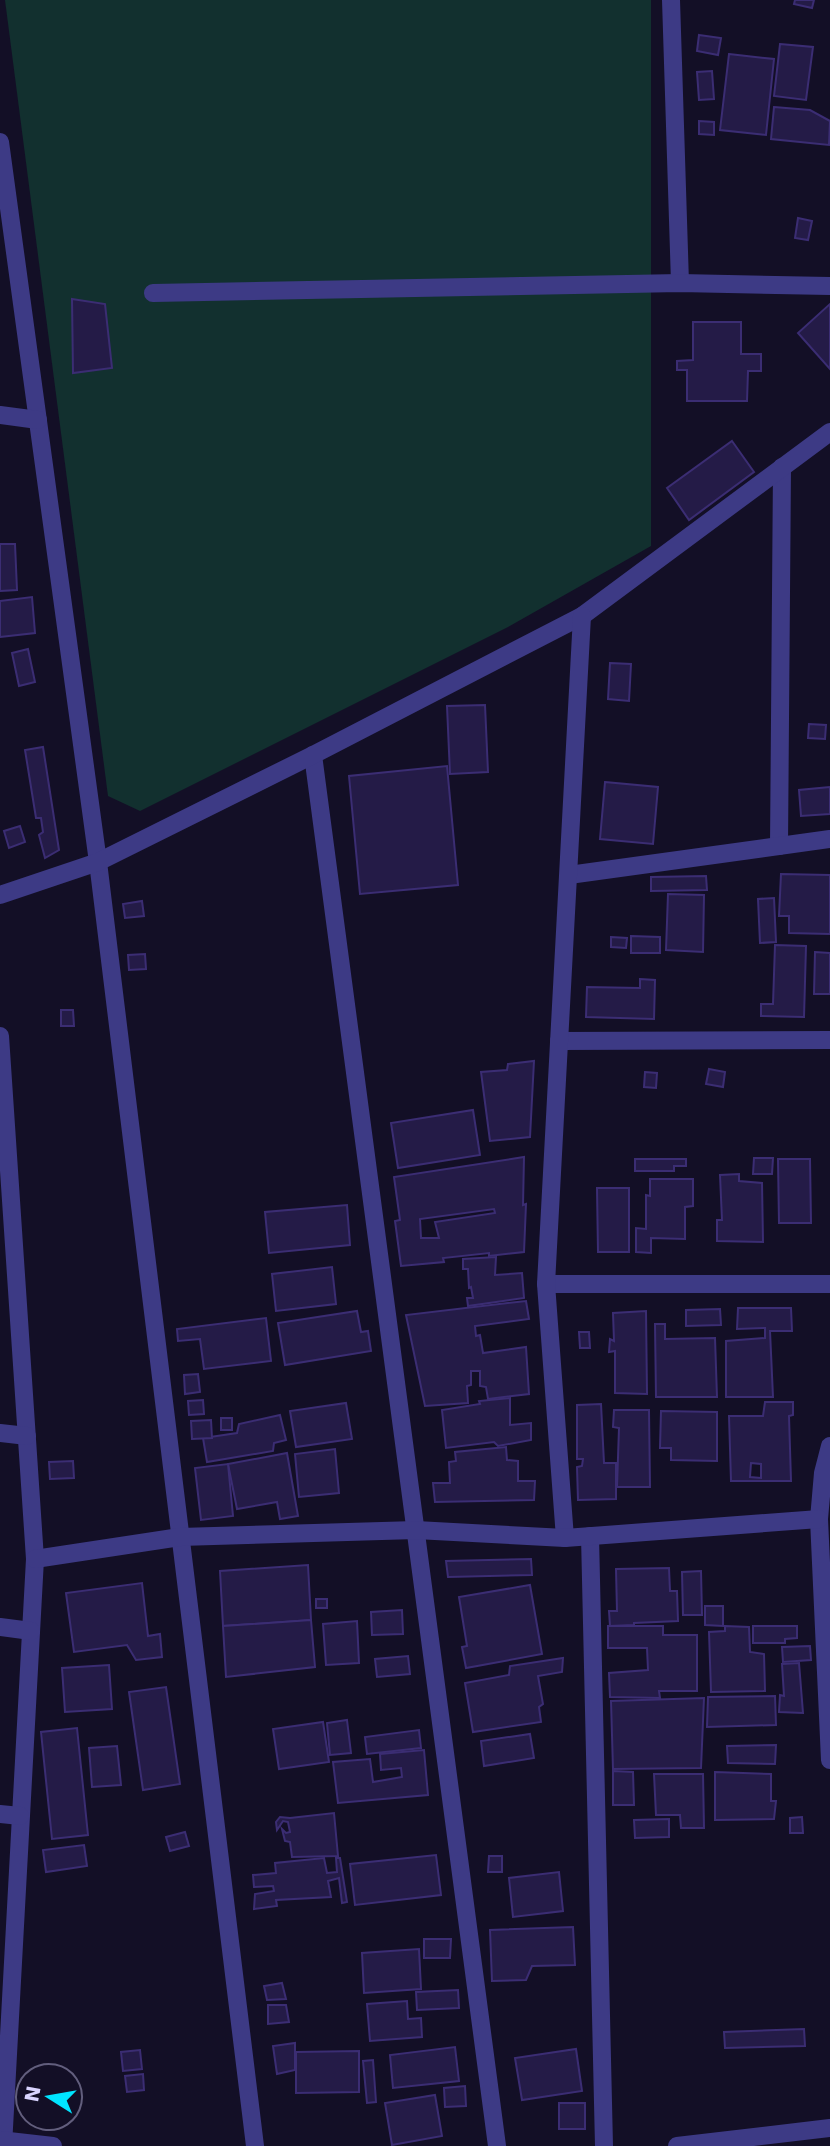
<svg xmlns="http://www.w3.org/2000/svg" width="830" height="2146" viewBox="0 0 830 2146" font-family="'DejaVu Sans',sans-serif">
  <rect width="100%" height="100%" fill="#130f26"/>
  <path fill="#12302f" d="M5,0h646v546l-143,81 -368,184 -32,-15z"/>
  <g fill="#241b47" stroke="#3b2d73" stroke-width="2" fill-rule="evenodd">
    <path d="M795,0h19l-2,8 -18,-4z"/>
    <path d="M699,35l22,3 -3,17 -21,-4z"/>
    <path d="M780,44l33,3 -7,53 -32,-4z"/>
    <path d="M729,54l45,5 -8,76 -46,-5z"/>
    <path d="M712,71l2,28 -15,1 -2,-28z"/>
    <path d="M774,107l36,3 20,11 -1,24 -58,-6z"/>
    <path d="M699,121l15,1v13l-15,-1z"/>
    <path d="M798,218l14,3 -4,19 -13,-2z"/>
    <path d="M72,299l33,5 7,64 -39,5z"/>
    <path d="M830,304v65l-32,-36z"/>
    <path d="M693,322h48v32h20v17h-13l-1,30h-60v-31h-10v-9l16,-1z"/>
    <path d="M732,441l22,31 -65,48 -22,-32z"/>
    <path d="M0,544h15l2,46 -17,1z"/>
    <path d="M32,597l3,36 -35,4v-36z"/>
    <path d="M28,649l7,33 -16,4 -7,-33z"/>
    <path d="M610,663l21,1 -2,37 -21,-2z"/>
    <path d="M485,705l3,67 -38,2 -3,-68z"/>
    <path d="M809,724l17,1 -1,14 -17,-1z"/>
    <path d="M43,747l16,103 -14,8 -6,-23 4,-3 -2,-14h-5l-11,-68z"/>
    <path d="M447,766l11,119 -98,9 -11,-118z"/>
    <path d="M605,782l53,5 -5,57 -53,-5z"/>
    <path d="M830,787v27l-29,2 -2,-26z"/>
    <path d="M20,826l5,16 -16,6 -5,-17z"/>
    <path d="M781,874l49,1v59l-41,-1v-17h-10z"/>
    <path d="M706,876l1,14 -56,1v-14z"/>
    <path d="M668,894l36,1 -1,57 -37,-2z"/>
    <path d="M774,898l2,44 -16,1 -2,-44z"/>
    <path d="M142,901l2,15 -19,2 -2,-14z"/>
    <path d="M631,936l29,1v16h-29z"/>
    <path d="M611,937l16,1 -1,10 -15,-1z"/>
    <path d="M775,945l31,1 -2,71 -43,-1v-12h12z"/>
    <path d="M815,952l15,1v41h-16z"/>
    <path d="M145,954l1,15 -17,1 -1,-15z"/>
    <path d="M640,979l15,1 -1,39 -68,-2 1,-30 53,1z"/>
    <path d="M61,1010h12l1,16h-13z"/>
    <path d="M534,1061l-4,76 -40,4 -9,-69 26,-2 1,-6z"/>
    <path d="M709,1069l16,3 -2,15 -17,-3z"/>
    <path d="M645,1072l12,1 -1,15 -12,-1z"/>
    <path d="M473,1110l7,45 -82,13 -7,-45z"/>
    <path d="M524,1157l-1,48 3,-1 -2,48 -35,4v-3l-46,5 1,4 -43,4 -6,-45 5,-1 -6,-43zM494,1209l1,4 -60,9 4,16h-18l-1,-19z"/>
    <path d="M754,1158h19l-1,16h-19z"/>
    <path d="M635,1159h51v7h-12v5h-39z"/>
    <path d="M778,1159h32l1,64h-32z"/>
    <path d="M739,1174v7l23,2 1,59 -46,-1v-21h5l-2,-45z"/>
    <path d="M650,1179h43v27l-8,1v32l-34,-1v15l-15,-1v-24l10,1v-34l4,1z"/>
    <path d="M597,1188h32v64h-31z"/>
    <path d="M347,1205l3,40 -81,8 -4,-41z"/>
    <path d="M496,1257l-1,18 27,-2 2,25 -56,8 -1,-8h6l-2,-11 -2,1 -1,-19h-5v-10z"/>
    <path d="M332,1267l4,37 -60,7 -4,-37z"/>
    <path d="M526,1301l3,18 -54,7 1,10 4,-1 3,18 43,-6 3,47 -41,5 -2,-12 -6,-1v-15h-9v14l-4,1 1,17 -43,3 -19,-91z"/>
    <path d="M738,1308h53l1,23h-22l3,66h-47v-56l39,-3v-10l-28,1z"/>
    <path d="M720,1309l1,16 -35,1v-16z"/>
    <path d="M357,1311l4,21 7,-1 3,20 -86,14 -7,-42z"/>
    <path d="M646,1311l1,83 -32,-1v-42l-6,1 1,-13 4,2 -1,-28z"/>
    <path d="M266,1318l5,43 -67,8 -4,-30 -22,2 -1,-12z"/>
    <path d="M655,1324h10v15l50,-1 2,59h-61z"/>
    <path d="M579,1332h10l1,16h-10z"/>
    <path d="M198,1374l2,18 -15,2 -1,-19z"/>
    <path d="M510,1398v27l21,-2v17l-33,6 -4,-4 -48,6 -4,-38 38,-6 -1,-3z"/>
    <path d="M203,1400l1,14 -15,1 -1,-14z"/>
    <path d="M765,1402h28v13l-4,1 2,65h-60l-2,-65h34zM751,1463l10,1v14l-11,-1z"/>
    <path d="M346,1403l6,36 -56,8 -6,-36z"/>
    <path d="M601,1404l3,59h12v36l-38,1 -1,-33 5,-1 1,-7h-6v-54z"/>
    <path d="M614,1410h35l1,77h-33l2,-59 -6,-1z"/>
    <path d="M661,1411l56,1v49l-46,-1v-12h-11z"/>
    <path d="M280,1415l6,25 -12,3 -1,8 -66,11 -4,-24 34,-5 2,-9z"/>
    <rect x="221" y="1418" width="11" height="12"/>
    <path d="M211,1420l1,18 -20,1 -1,-18z"/>
    <path d="M506,1447l1,13 11,1v20h17l-1,19 -99,2 -2,-19h17l-1,-21 7,-1 -1,-9z"/>
    <path d="M335,1449l4,44 -40,4 -4,-43z"/>
    <path d="M287,1453l11,63 -18,3 -3,-17 -40,7 -9,-45z"/>
    <path d="M73,1461l1,17 -24,1 -1,-17z"/>
    <path d="M228,1464l5,52 -32,4 -6,-52z"/>
    <path d="M531,1559l1,16 -84,2 -2,-16z"/>
    <path d="M308,1565l3,55 -88,6 -3,-55z"/>
    <path d="M669,1568l1,23h7l1,30 -44,2v2l-24,1 -1,-15h8l-1,-42z"/>
    <path d="M701,1571l1,44h-19l-1,-43z"/>
    <path d="M142,1583l6,53 12,-2 2,23 -26,3 -9,-15 -53,7 -8,-59z"/>
    <path d="M530,1585l12,69 -76,14 -4,-21 5,-1 -8,-49z"/>
    <rect x="316" y="1599" width="11" height="9"/>
    <path d="M705,1606h18v20l-18,-1z"/>
    <path d="M402,1610l1,24 -31,1 -1,-23z"/>
    <path d="M311,1620l4,47 -89,10 -3,-51z"/>
    <path d="M357,1621l2,42 -33,2 -3,-41z"/>
    <path d="M608,1626h55v9h34v56h-38l1,7 -50,-1 -1,-24 39,-3 -1,-22h-39z"/>
    <path d="M725,1626l24,1 1,25 14,2 1,37 -54,1 -2,-60 16,-1z"/>
    <path d="M753,1626h44v12l-12,1v4h-32z"/>
    <path d="M810,1646l1,14 -28,2 -1,-15z"/>
    <path d="M408,1656l2,18 -33,3 -2,-18z"/>
    <path d="M563,1658l-1,14 -24,4 5,28 -4,3 2,15 -68,10 -8,-49 44,-8 1,-9z"/>
    <path d="M799,1663l4,50 -24,-1 1,-17 4,1 -2,-32z"/>
    <path d="M109,1665l3,44 -47,3 -3,-44z"/>
    <path d="M166,1687l14,97 -37,6 -14,-98z"/>
    <path d="M775,1696l1,29 -69,2 1,-30z"/>
    <path d="M704,1698l-3,70 -88,1 -2,-68z"/>
    <path d="M347,1720l4,33 -21,2 -3,-32z"/>
    <path d="M323,1722l6,40 -50,7 -6,-40z"/>
    <path d="M77,1728l11,107 -36,4 -11,-107z"/>
    <path d="M419,1730l2,18 -54,6 -2,-17z"/>
    <path d="M530,1734l4,24 -50,8 -3,-25z"/>
    <path d="M776,1745l-1,19 -47,-1 -1,-17z"/>
    <path d="M117,1746l4,39 -29,2 -3,-39z"/>
    <path d="M424,1750l4,45 -90,8 -5,-41 37,-3 3,23 29,-5 -1,-9 -20,2 -1,-16z"/>
    <path d="M613,1771l20,1 1,33h-21z"/>
    <path d="M715,1772l56,2v27h5l-2,18 -59,1z"/>
    <path d="M654,1774h49l1,54h-23l-1,-13h-24z"/>
    <path d="M334,1813l4,43 -46,1 -2,-15 -5,-1 -3,-12 4,4 4,-1 -2,-10 -5,-1 -6,9 -1,-8 4,-5 10,1z"/>
    <path d="M802,1817l1,16h-13v-15z"/>
    <path d="M669,1819v18l-34,1 -1,-18z"/>
    <path d="M185,1832l4,14 -19,5 -4,-14z"/>
    <path d="M84,1845l3,21 -41,6 -3,-22z"/>
    <path d="M436,1855l5,40 -86,10 -5,-41z"/>
    <path d="M489,1856h13v16h-14z"/>
    <path d="M324,1858l3,15 10,-1 -1,-14h4l7,44 -5,1 -3,-25 -11,3 3,16 -55,3 1,6 -23,3 1,-15 19,-3 -1,-5 -19,1 -1,-12 23,-2 -1,-10z"/>
    <path d="M559,1872l4,39 -50,6 -4,-39z"/>
    <path d="M573,1927l2,38 -43,1 -6,14 -34,1 -2,-51z"/>
    <path d="M424,1939h27l-1,19h-26z"/>
    <path d="M419,1949l2,40 -57,4 -2,-40z"/>
    <path d="M282,1983l4,16 -19,1 -3,-14z"/>
    <path d="M458,1990l1,18 -42,2 -1,-18z"/>
    <path d="M407,2001l1,18 13,-1 1,19 -52,4 -3,-37z"/>
    <path d="M268,2005h18l3,17 -21,2z"/>
    <path d="M804,2029l1,17 -80,2 -1,-16z"/>
    <path d="M295,2043v27l-18,4 -4,-28z"/>
    <path d="M455,2047l4,34 -66,7 -3,-33z"/>
    <path d="M576,2049l6,42 -60,9 -7,-42z"/>
    <path d="M140,2050l2,19 -19,2 -2,-19z"/>
    <path d="M359,2051v41l-63,1v-41z"/>
    <path d="M373,2060l3,42 -9,1 -4,-42z"/>
    <path d="M143,2074l1,16 -17,2 -2,-16z"/>
    <path d="M465,2086l1,20 -21,1 -1,-19z"/>
    <path d="M435,2095l7,41 -50,9 -7,-42z"/>
    <rect x="559" y="2103" width="26" height="26"/>
  </g>
  <g fill="none" stroke-linecap="round" stroke-linejoin="round">
    <g stroke="#3d3a85" stroke-width="18">
      <path d="M671,0l9,283"/>
      <path d="M0,142l98,720 157,1284"/>
      <path d="M153,293l527,-10 150,3"/>
      <path d="M0,415l38,5"/>
      <path d="M313,755l184,1391"/>
      <path d="M779,846l3,-379"/>
      <path d="M569,875l261,-36"/>
      <path d="M0,895l98,-33 215,-107 269,-139 248,-184"/>
      <path d="M0,1036l35,523 -32,587"/>
      <path d="M559,1041l271,-1"/>
      <path d="M546,1284h284"/>
      <path d="M0,1433l27,3"/>
      <path d="M830,1446l-7,27 -4,46 11,241"/>
      <path d="M590,1536l14,610"/>
      <path d="M565,1538l-19,-254 36,-668"/>
      <path d="M35,1559l145,-22 236,-7 149,8 254,-19"/>
      <path d="M0,1627l31,4"/>
      <path d="M0,1814l20,2"/>
      <path d="M0,2140l53,6"/>
      <path d="M677,2146l153,-18"/>
    </g>
  </g>
  <g transform="translate(49 2097) rotate(281)"><circle r="33" fill="#130f26" stroke="#625e7d" stroke-width="2"/>
  <path d="M0-5L12 26L0 18L-12 26Z" fill="#00e5ff"/>
  <text y="-10" font-size="19" font-weight="bold" text-anchor="middle" fill="#d9d4ff">N</text>
  </g>
</svg>
